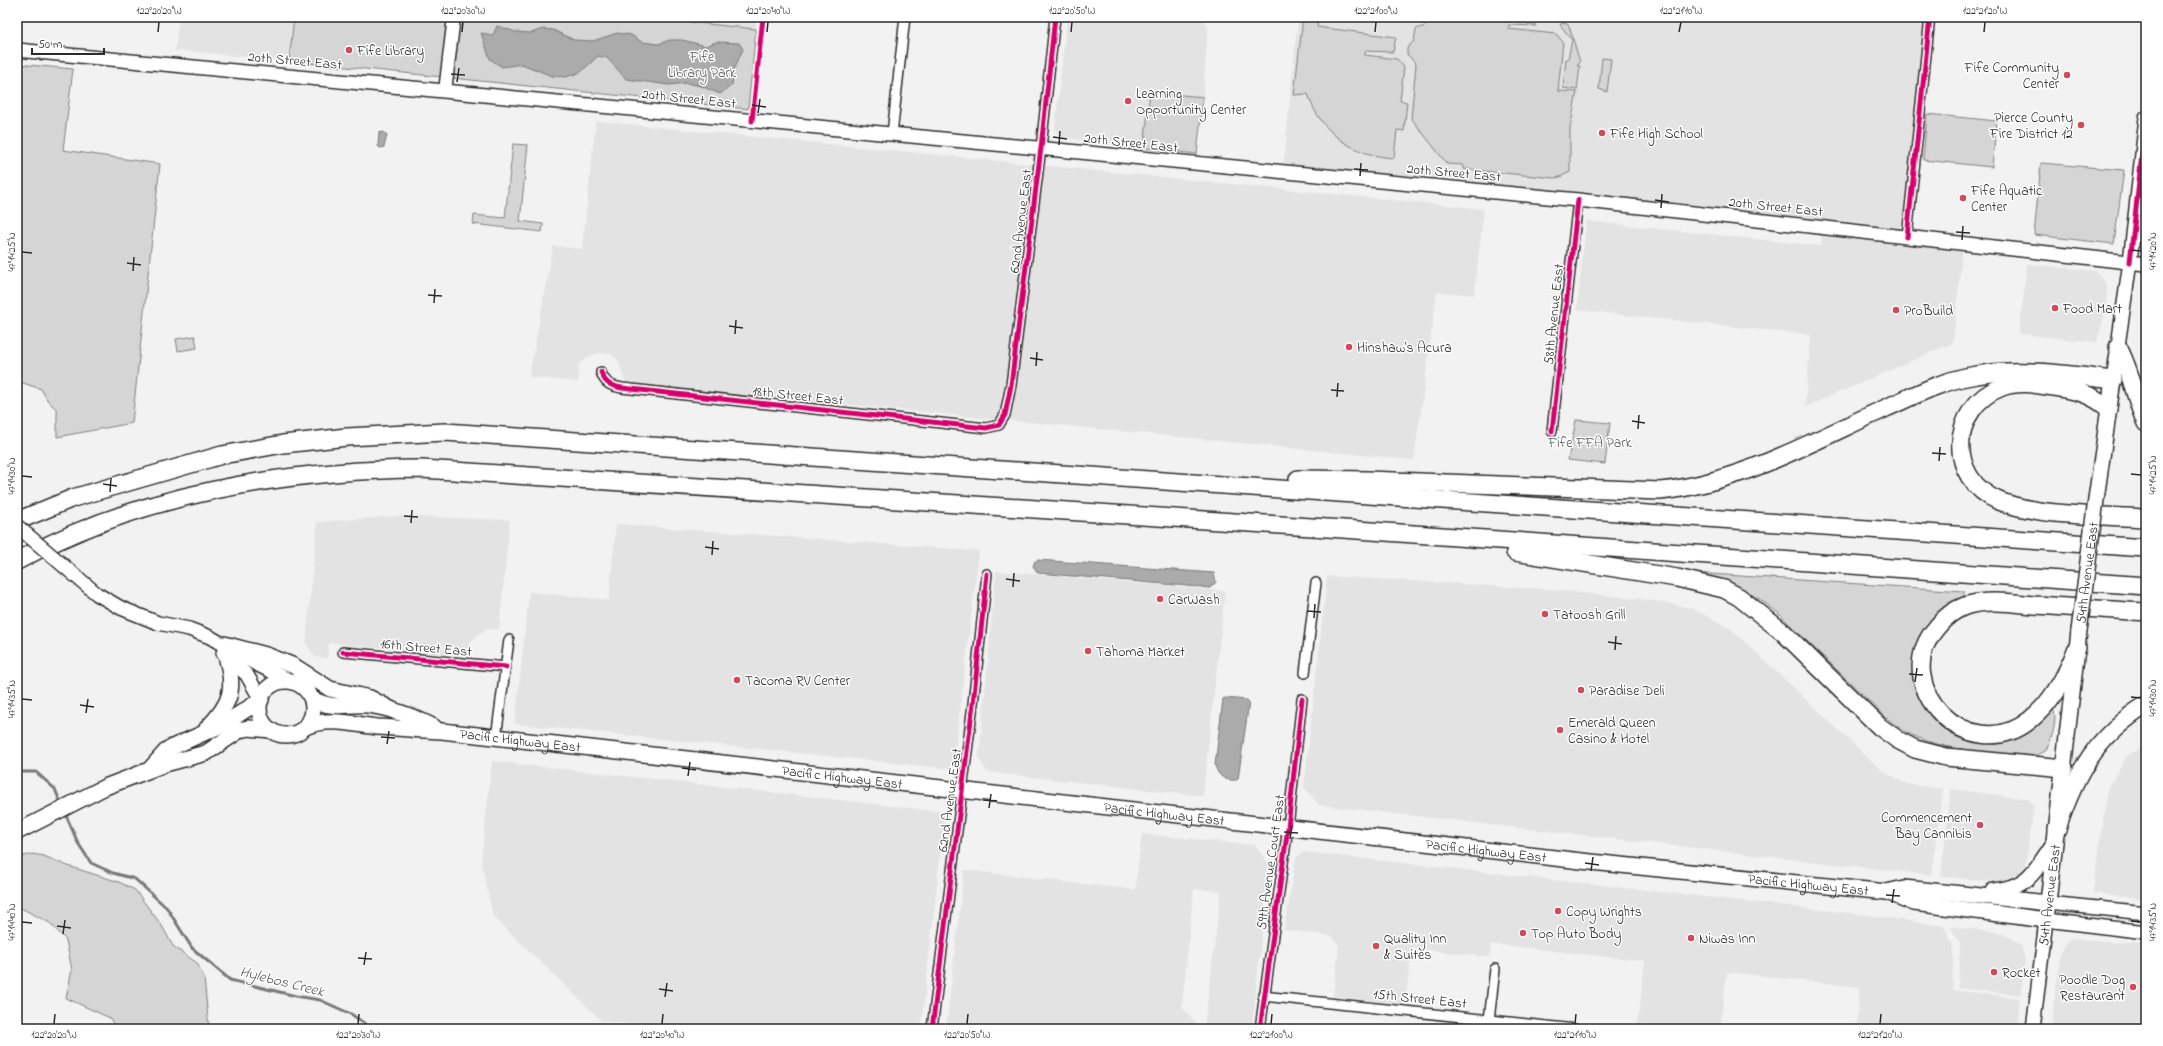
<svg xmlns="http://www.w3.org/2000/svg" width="2163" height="1046" viewBox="0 0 2163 1046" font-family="'Indie Flower',sans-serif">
  <rect width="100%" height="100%" fill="#f2f2f2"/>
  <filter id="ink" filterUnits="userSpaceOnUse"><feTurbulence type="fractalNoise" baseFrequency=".025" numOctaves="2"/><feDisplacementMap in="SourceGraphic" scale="8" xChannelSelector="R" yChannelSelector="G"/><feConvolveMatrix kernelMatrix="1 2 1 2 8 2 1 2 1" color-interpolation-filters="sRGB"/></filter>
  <g filter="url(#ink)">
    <g fill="#e3e3e3">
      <path d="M179,17h115l-5,44 -114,-11z"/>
      <path d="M639,17h118l-1,12z"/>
      <path d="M1067,17h135l6,10 -5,70 -53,-5 -6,56 -85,-11 -4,-8z"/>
      <path d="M1298,17h632l-23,220 56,6 -10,100 -148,64 6,-72 -234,-25 9,-89 235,25 1,-19 -539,-55z"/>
      <path d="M596,121l888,88 -10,86 -37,-3 -23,168 -788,-77 -9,-24 -7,-5 -9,-1 -9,2 -13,9 -1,18 -49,-5 24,-131 29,3z"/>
      <path d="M2027,264l69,7 11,14 -1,24 -9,33 -78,-8z"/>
      <path d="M398,516l112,4 -11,109h-11l-10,5 -8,9 -3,11 -15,-3 -4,3 -119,-11 -2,15 -12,-1 -9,-14 11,-121z"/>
      <path d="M616,524l363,27 -26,218 -438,-45 14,-132 80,8z"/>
      <path d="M996,571l229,20 -22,205 -216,-24 -8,-14z"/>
      <path d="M1327,576l217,13 106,11 41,8 39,20 151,142 26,14 36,5 -12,86 -612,-70 -15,-18z"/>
      <path d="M2146,744v155l-53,-6 14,-103 20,-34z"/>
      <path d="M492,761l453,51 -24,217h-240l-79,-8 -109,-105 -12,-54z"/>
      <path d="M1951,789l77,10 6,7 -10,66 -16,12 -67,-8z"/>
      <path d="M1142,834l113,11 14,19 -17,165h-48l17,-138 -27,-2 -12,118 20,22h-256l18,-159 171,20z"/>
      <path d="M1304,852l564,63 76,11 9,18v46l67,8 -3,31h-161l4,-42 -133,-15 -7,57h-50l-33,-4 8,-64 -154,-17 -2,13 -77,-9 -7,57 -72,-9 6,-50 -7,-10 -48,-6 12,-72z"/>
      <path d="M1950,926l53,7 18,12 4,15 -4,35 -63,-7 2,-44z"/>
      <path d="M2073,939l73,4v86h-95l10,-78 7,-10z"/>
    </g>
    <g fill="#d5d5d5" stroke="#808080">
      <path d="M294,17h345l117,12 -8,80 -459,-48z"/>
      <path d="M1303,17h15l-1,10 79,10 -3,15 -28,-1v4l32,4 7,8 -4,34 7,1 -3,29 -7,-1 -3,28c-40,-2 -74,-25 -86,-64l-14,1z"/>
      <path d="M1431,17l73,2 1,-2h18l12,5 1,4 -27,-1 -1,4 48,5 7,8 -5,49 19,1 -7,36v44l-10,5 -6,1 -91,-9v-4l-16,-1 -36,-46 5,-54 -9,-10v-6l7,-7 2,-12 9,-3z"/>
      <path d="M1566,23l3,3 11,36 -3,4h3l-3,24 -14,-2 3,-29h2l4,-19 -11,-14 -1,-2z"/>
      <path d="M1602,58l9,1 -4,33 -8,-3z"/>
      <path d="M17,64l56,5 -10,81 97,14 -28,259 -75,14v-27l-9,-9 -7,-12 -24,-8z"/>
      <path d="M1150,92l53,5 -6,57 -53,-6z"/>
      <path d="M1927,114l70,7 -5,46 -69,-7z"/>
      <path d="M513,144l15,1 -8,76 23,3 -1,8 -69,-8 1,-9 31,3z"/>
      <path d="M2041,163l83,7 -10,74 -80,-9z"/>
      <path d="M195,336l2,12 -19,3 -2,-12z"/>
      <path d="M1576,420l34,3 -5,41 -37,-4z"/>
      <path d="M1695,573l269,18v8c-11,7 -27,15 -34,25 -10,13 -13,25 -14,40 -5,80 89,107 137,45 5,7 -1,31 -6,39 -4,6 -10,7 -16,9 -46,-6 -106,-5 -142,-37l-112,-108 -16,-12 -16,-9 -50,-16z"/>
      <path d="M32,854l12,2 24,10 51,16 16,8 27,36 11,20 24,17 7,15 5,51h-93l-6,-11 -44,-20 6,-28 -6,-30 -16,-17 -33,-17v-48z"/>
    </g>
    <g fill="#ababab" stroke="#787878">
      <path d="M497,26l19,6 15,1 12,-4 10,1 21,10 19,1 24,-8 14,2 11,7 16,2 12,-4h12l24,6 10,-4 23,1 4,6 -10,23 -1,13 -12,9 -19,-8 -15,-3 -17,2 -43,-6 -19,-21 -9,-2 -17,16 -15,5 -14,-1 -30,-12 -20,3 -12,-8 -9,-26 12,2z"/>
      <path d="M384,132l3,3 -3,12 -4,1 -2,-2 1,-13z"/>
      <path d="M1038,560l176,13 2,9 -6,6 -172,-15 -5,-7 2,-5z"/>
      <path d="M1225,698l22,2 2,2 -11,77 -2,1c-12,1 -18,-4 -21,-15l8,-66z"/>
    </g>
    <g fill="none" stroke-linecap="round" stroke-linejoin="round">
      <g stroke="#787878" stroke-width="3">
        <path d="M17,772h19l19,17 6,15"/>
        <path d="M65,813l13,30 13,20 22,10 22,6 32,29 25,40 38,32 66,16 24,4 31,14 21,15"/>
      </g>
      <g stroke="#2b2b2b" stroke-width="12">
        <g id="minor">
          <path d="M892,134l13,-117"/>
          <path d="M1907,237l23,-220"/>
          <path d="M601,372c4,12 10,14 21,16l364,40 13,-3 6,-10 6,-30 30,-237 14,-131"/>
          <path d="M1552,431l26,-231"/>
          <path d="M343,652l163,15"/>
          <path d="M1305,673l11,-90"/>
          <path d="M496,738l13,-98"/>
          <path d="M17,966v1"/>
          <path d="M1263,996l312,33"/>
          <path d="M1489,1020l6,-51"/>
          <path d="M932,1029l41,-325 14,-130"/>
          <path d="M1260,1029l28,-202 14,-128"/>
        </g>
      </g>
      <g stroke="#2b2b2b" stroke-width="15">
        <path id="tertiary" d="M445,91l9,-74"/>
      </g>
      <g stroke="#2b2b2b" stroke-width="16">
        <g id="secondary">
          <path d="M17,50l1561,150 568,64"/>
          <path d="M2113,380l17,-118 16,-144"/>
          <path d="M78,578l19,16 24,14 37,15 31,6 21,8 46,27 35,17"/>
          <path d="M223,653l24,22 14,25"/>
          <path d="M2048,903l98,10"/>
          <path d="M2033,1029l13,-109 100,12"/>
        </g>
      </g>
      <g stroke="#2b2b2b" stroke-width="18">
        <g id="primary">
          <path d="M2097,492l16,-112"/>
          <path d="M224,644l42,11 28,11 36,23 40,9 26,14"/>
          <circle cx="286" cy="708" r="27"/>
          <path d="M312,699c24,12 33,4 57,6 22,3 45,12 65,22"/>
          <path id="s1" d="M305,727c24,-10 47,-3 72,0 22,1 43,3 65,4l1139,130 306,31 27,11 132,17 33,-289"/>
          <path d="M207,728c24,-24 29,-39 19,-72"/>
          <path d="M151,768l17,-19 54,-24 39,-25"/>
          <path d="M17,832l88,-45 60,-23 41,-11 34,-23 8,-2 23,2"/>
          <path d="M1993,891c36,-3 43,-22 62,-49"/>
          <path d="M1887,892l17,-4 144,15"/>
        </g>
      </g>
      <g stroke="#2b2b2b" stroke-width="20">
        <g id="motorway">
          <path d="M2118,347c13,24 17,51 28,76"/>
          <path d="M2108,408c-19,-16 -32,-17 -55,-21 -17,-3 -35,-6 -51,0 -53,20 -56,92 -3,114 41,16 102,14 147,17"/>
          <path d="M1298,479l69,1 293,11c80,-8 153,-50 226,-83 27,-12 56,-27 85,-32 47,-9 95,-2 142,4"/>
          <path d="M17,521l56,-23 149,-43 61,-11 64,-7 98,-5 1701,116"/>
          <path d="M1515,552l162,26 47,11 15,8 45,36 96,94 18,13 17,9 31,8 118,11"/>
          <path d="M17,561c122,-67 267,-91 405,-92l921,60 803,57"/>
          <path d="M2077,648c-10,26 -24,54 -47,72 -61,49 -144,-35 -93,-93 7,-9 17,-17 28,-21 21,-7 48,-3 69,-1 38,2 75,5 112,7"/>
          <path d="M2057,829c18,-55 39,-93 89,-124"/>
        </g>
      </g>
      <use href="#minor" stroke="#fff" stroke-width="9"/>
      <use href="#tertiary" stroke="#fff" stroke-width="12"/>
      <use href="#secondary" stroke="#fff" stroke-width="13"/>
      <use href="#primary" stroke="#fff" stroke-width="15"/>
      <use href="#motorway" stroke="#fff" stroke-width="17"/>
      <g stroke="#2b2b2b" stroke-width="16" stroke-linecap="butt">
        <path id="secondary-bridge" d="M17,526l61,52"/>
      </g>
      <g stroke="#2b2b2b" stroke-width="18" stroke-linecap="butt">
        <g id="primary-bridge">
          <path id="s2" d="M2079,631l18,-139"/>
        </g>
      </g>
      <use href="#secondary-bridge" stroke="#fff" stroke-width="13"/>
      <use href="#primary-bridge" stroke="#fff" stroke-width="15"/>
      <g stroke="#fff" stroke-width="8">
        <g id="cycleway">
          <path d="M752,121l11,-104"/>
          <path d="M1907,237l23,-220"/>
          <path d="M2130,262l16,-144"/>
          <path d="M601,372c4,12 10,14 21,16l364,40 13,-3 6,-10 6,-30 30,-237 14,-131"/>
          <path d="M1552,431l26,-231"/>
          <path d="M343,652l163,15"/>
          <path d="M932,1029l41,-325 14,-130"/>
          <path d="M1260,1029l28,-202 14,-128"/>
        </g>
      </g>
      <use href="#cycleway" stroke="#d6006c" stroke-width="5"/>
    </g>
  </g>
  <path fill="none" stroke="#2b2b2b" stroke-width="1.5" d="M158,32l1,-10M462,32l1,-10M767,32l1,-10M1071,32l1,-10M1375,32l1,-10M1679,32l2,-10M1984,32l1,-10M451,74l14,1M457,82l2,-14M752,105l14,2M758,113l2,-14M1053,137l14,2M1059,145l1,-14M1354,169l14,1M1360,176l1,-13M1655,200l14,2M1661,208l1,-14M1956,232l14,1M1962,240l1,-14M2131,250l10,1M22,252l10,1M127,263l14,2M133,271l1,-14M428,295l14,1M434,303l1,-14M729,326l14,2M735,334l1,-14M1030,358l13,2M1036,366l1,-14M1331,390l13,1M1337,397l1,-14M1632,421l13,2M1638,429l1,-14M1932,453l14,1M1939,461l1,-14M2131,474l10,1M22,476l10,1M103,484l14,2M110,492l1,-14M404,516l14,1M411,523l1,-13M705,547l14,2M712,555l1,-14M1006,579l14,2M1013,587l1,-14M1307,611l14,1M1314,618l1,-14M1608,642l14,2M1615,650l1,-14M1909,674l14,1M1915,682l2,-14M2131,697l10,1M22,699l10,1M80,705l14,2M86,713l2,-14M381,737l14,1M387,744l2,-13M682,768l14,2M688,776l2,-14M983,800l14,1M989,808l2,-14M1284,832l14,1M1290,839l2,-14M1585,863l14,2M1591,871l2,-14M1886,895l14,1M1892,903l2,-14M2131,921l10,1M22,922l10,1M57,926l14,2M63,934l2,-14M358,958l14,1M364,965l2,-13M659,989l14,2M665,997l2,-14M54,1024l1,-10M358,1024l1,-10M662,1024l1,-10M967,1024l1,-10M1271,1024l1,-10M1575,1024l1,-10M1880,1024l1,-10"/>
  <g fill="#d1495b" stroke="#fff" stroke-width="1.5">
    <circle cx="349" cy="50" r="4"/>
    <circle cx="2067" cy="75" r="4"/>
    <circle cx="1128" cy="101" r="4"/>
    <circle cx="2081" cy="125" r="4"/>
    <circle cx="1602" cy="133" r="4"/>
    <circle cx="1963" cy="198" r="4"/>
    <circle cx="2055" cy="308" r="4"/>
    <circle cx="1896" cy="310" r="4"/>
    <circle cx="1349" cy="347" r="4"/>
    <circle cx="1160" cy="599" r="4"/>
    <circle cx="1545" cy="614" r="4"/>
    <circle cx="1088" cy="651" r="4"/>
    <circle cx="737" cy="680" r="4"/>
    <circle cx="1581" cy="690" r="4"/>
    <circle cx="1560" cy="730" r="4"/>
    <circle cx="1980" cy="825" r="4"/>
    <circle cx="1558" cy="911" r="4"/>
    <circle cx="1523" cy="933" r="4"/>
    <circle cx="1691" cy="938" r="4"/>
    <circle cx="1376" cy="946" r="4"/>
    <circle cx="1994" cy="972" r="4"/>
    <circle cx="2133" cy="987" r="4"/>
  </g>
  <g text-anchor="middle" stroke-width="3" stroke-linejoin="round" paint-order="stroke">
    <g font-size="14" fill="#2b2b2b" stroke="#fff" text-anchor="start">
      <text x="357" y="55">Fife Library</text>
      <text x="2059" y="72" text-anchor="end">Fife Community<tspan x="2059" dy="16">Center</tspan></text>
      <text x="1136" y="98">Learning<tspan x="1136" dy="16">Opportunity Center</tspan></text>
      <text x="2073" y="122" text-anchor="end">Pierce County<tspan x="2073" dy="16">Fire District 12</tspan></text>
      <text x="1610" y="138">Fife High School</text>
      <text x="1971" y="195">Fife Aquatic<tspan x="1971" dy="16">Center</tspan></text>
      <text x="2063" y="313">Food Mart</text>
      <text x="1904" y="315">ProBuild</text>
      <text x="1357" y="352">Hinshaw's Acura</text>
      <text x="1168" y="604">CarWash</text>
      <text x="1553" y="619">Tatoosh Grill</text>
      <text x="1096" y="656">Tahoma Market</text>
      <text x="745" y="685">Tacoma RV Center</text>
      <text x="1589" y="695">Paradise Deli</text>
      <text x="1568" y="727">Emerald Queen<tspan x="1568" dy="16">Casino &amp; Hotel</tspan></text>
      <text x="1972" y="822" text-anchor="end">Commencement<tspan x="1972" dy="16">Bay Cannibis</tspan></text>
      <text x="1566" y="916">Copy Wrights</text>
      <text x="1531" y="938">Top Auto Body</text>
      <text x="1384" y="943">Quality Inn<tspan x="1384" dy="16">&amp; Suites</tspan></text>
      <text x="1699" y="943">Niwas Inn</text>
      <text x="2002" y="977">Rocket</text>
      <text x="2125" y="984" text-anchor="end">Poodle Dog<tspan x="2125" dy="16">Restaurant</tspan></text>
    </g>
    <g font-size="14" fill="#565656" stroke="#fff">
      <text x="702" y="61">Fife<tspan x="702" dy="16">Library Park</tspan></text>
      <text x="1590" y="447">Fife FFA Park</text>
    </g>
    <g font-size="14" fill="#2b2b2b" stroke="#fff">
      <text transform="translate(295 60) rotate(5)" y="5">20th Street East</text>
      <text transform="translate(689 98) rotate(6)" y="5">20th Street East</text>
      <text transform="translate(1131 142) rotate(6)" y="5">20th Street East</text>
      <text transform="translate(1454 172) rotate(5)" y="5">20th Street East</text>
      <text transform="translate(1776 206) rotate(6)" y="5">20th Street East</text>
      <text transform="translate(1020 221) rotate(-83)" y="5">62nd Avenue East</text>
      <text transform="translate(1553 314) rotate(-84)" y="5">58th Avenue East</text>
      <text transform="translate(798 395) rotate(6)" y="5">18th Street East</text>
      <text dy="5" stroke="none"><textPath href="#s2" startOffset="59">54th Avenue East</textPath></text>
      <text transform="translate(426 647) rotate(5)" y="5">16th Street East</text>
      <text dy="5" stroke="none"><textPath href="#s1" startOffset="217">Pacific Highway East</textPath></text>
      <text dy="5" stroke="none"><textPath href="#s1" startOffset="541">Pacific Highway East</textPath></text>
      <text transform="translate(949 800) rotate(-82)" y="5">62nd Avenue East</text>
      <text dy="5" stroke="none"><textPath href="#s1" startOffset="865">Pacific Highway East</textPath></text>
      <text dy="5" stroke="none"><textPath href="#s1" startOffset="1189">Pacific Highway East</textPath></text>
      <text transform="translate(1270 862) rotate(-82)" y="5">59th Avenue Court East</text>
      <text dy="5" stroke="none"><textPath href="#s1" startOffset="1513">Pacific Highway East</textPath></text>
      <text transform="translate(2049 895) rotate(-83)" y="5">54th Avenue East</text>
      <text transform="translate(1420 998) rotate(6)" y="5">15th Street East</text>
    </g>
    <g font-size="15" font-style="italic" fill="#585858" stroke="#fff">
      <text transform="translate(282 981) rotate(14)" y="5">Hylebos Creek</text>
    </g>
  </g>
  <rect width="2163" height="1046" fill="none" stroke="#fff" stroke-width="44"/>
  <path d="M32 48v6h72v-6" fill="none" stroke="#2b2b2b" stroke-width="2"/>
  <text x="38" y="48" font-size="12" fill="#2b2b2b" stroke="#ffffff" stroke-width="3" paint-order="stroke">50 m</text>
  <rect x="22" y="22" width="2119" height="1002" fill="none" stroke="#2b2b2b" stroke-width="1.5"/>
  <g font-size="10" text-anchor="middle" fill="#2b2b2b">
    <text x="159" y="14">122°20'20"W</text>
    <text x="463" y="14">122°20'30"W</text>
    <text x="768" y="14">122°20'40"W</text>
    <text x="1072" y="14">122°20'50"W</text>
    <text x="1376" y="14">122°21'00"W</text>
    <text x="1681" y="14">122°21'10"W</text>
    <text x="1985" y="14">122°21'20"W</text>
    <text transform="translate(2152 251) rotate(-90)" y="4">47°14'20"N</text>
    <text transform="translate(11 252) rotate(-90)" y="4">47°14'25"N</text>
    <text transform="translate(2152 475) rotate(-90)" y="4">47°14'25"N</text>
    <text transform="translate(11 476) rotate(-90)" y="4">47°14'30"N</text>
    <text transform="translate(2152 698) rotate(-90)" y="4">47°14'30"N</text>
    <text transform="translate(11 699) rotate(-90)" y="4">47°14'35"N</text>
    <text transform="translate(2152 922) rotate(-90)" y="4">47°14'35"N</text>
    <text transform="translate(11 922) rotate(-90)" y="4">47°14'40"N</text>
    <text x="54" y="1038">122°20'20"W</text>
    <text x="358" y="1038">122°20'30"W</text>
    <text x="662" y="1038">122°20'40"W</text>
    <text x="967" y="1038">122°20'50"W</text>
    <text x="1271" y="1038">122°21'00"W</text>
    <text x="1575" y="1038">122°21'10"W</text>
    <text x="1880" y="1038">122°21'20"W</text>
  </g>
</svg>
